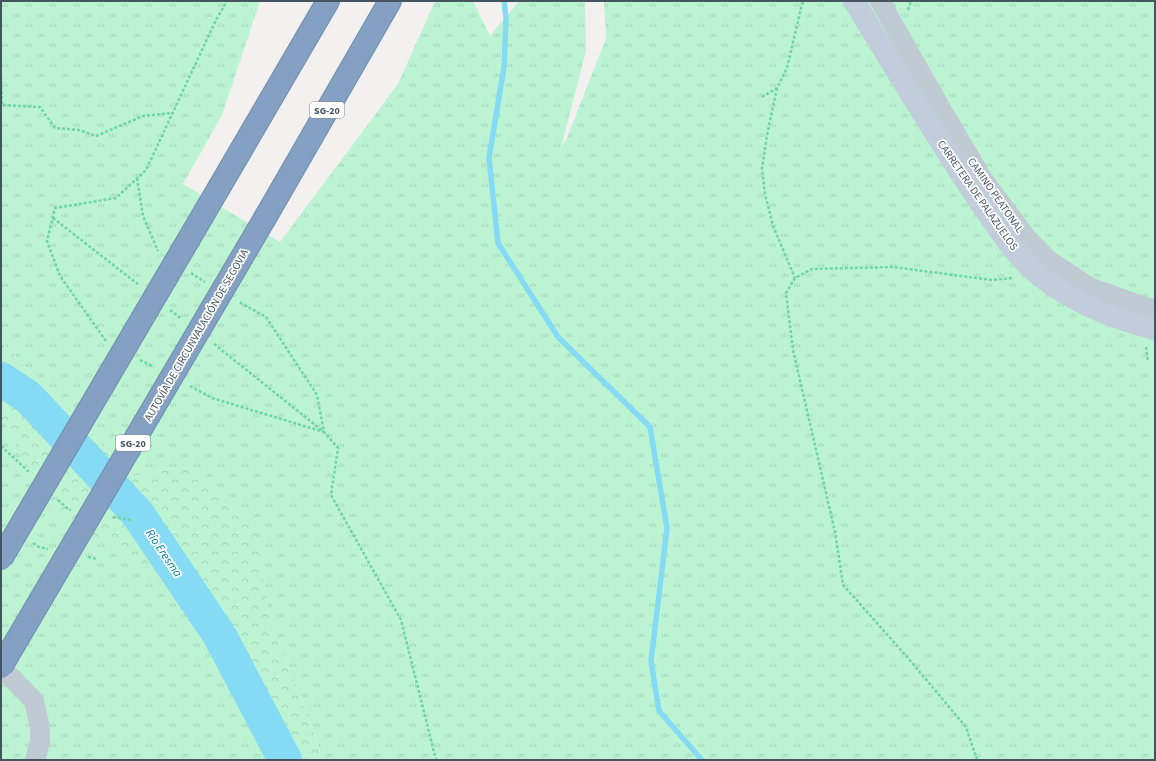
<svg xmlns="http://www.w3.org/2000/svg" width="1156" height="761" viewBox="0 0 1156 761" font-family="'Source Sans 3',sans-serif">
  <defs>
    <pattern id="grass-tufts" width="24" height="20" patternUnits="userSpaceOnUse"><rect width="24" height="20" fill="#bcf4d3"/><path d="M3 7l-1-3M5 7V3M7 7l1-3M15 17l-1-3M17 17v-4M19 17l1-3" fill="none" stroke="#a3d3b8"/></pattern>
    <pattern id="forest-crowns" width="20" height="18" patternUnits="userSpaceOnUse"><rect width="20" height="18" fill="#bcf4d3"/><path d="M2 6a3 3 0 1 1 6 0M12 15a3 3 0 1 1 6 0" fill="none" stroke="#a3d3b8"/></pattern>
  </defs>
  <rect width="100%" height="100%" fill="#f3f0f0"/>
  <g fill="url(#grass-tufts)">
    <path d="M1,1h259l-38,114 -39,69 97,58 118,-158 37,-83h38l17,35 29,-35h66l1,50 -25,97 6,-10 39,-100 -2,-37h551v759h-835l-1,-13 -49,-126 -17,-101 -67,-53 -52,9 -84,-81 -49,-55z"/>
    <path d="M1,379l219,257 65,124h-284z"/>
  </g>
  <path fill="url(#forest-crowns)" d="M1,340l49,55 84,81 52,-9 68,53 16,101 49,126 1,13h-55l-2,-21 -30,-82 -61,-57 -17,-29 -100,-57 -54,-97z"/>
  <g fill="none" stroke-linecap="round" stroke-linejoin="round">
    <path stroke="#85daf4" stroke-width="5.5" d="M504,1l2,17 -2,49 -15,91 9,85 60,94 92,90 17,101 -16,133 8,50 43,49"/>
    <path stroke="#85daf4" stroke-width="34" d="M1,379l27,18 109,116 83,123 65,124"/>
    <g stroke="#6f8caf" stroke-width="24">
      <g id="highway">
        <path d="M220,186l108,-185"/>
        <path d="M265,218l125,-217"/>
      </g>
    </g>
    <g stroke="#70d5a6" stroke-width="2.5" stroke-dasharray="3 2" stroke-linecap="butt">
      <path d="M908,10l3,-9"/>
      <path d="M1,76l1,29 38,2 15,21 24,2 17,6 47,-20 29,-3"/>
      <path d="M777,88l-10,47 -5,34 3,25 8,32 22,52"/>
      <path d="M762,97l15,-9 10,-20 15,-64 3,-3"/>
      <path d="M137,178l6,38 15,35"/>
      <path d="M53,218l86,67"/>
      <path d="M191,273l14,9"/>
      <path d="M170,310l12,9"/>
      <path d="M106,341l-46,-65 -13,-35 8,-33 61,-10 30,-28 70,-150 11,-19"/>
      <path d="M214,344l110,88 14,16 -7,47 70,125 35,140"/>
      <path d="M1146,347l2,15"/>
      <path d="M140,360l14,7"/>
      <path d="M190,386l22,12 112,34 -7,-37 -51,-78 -27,-15"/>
      <path d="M1,446l29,27"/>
      <path d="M58,500l10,9 3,1"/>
      <path d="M113,517l18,3"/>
      <path d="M33,543l6,4 9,2"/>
      <path d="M88,557l9,2"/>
      <path d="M977,760l-11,-33 -58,-69 -65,-73 -8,-53 -42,-182 -7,-57 9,-15 17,-9 81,-2 99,13 21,-2"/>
    </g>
    <g stroke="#c0cad3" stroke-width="20">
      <path d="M880,1l60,106 42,71 43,58 22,23 44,29 57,20 7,1"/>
      <path d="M1,669l10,8 23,24 6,27v14l-5,18"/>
    </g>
    <path stroke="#c2cddb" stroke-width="22" d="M854,1c41,67 81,135 125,200 17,24 38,58 61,75 34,27 74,43 115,53"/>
    <use href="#highway" stroke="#84a1c3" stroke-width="22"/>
    <g stroke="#6f8caf" stroke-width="24" stroke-linecap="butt">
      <g id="highway-bridge">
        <path d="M1,559l219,-373"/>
        <path d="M1,667l264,-449"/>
      </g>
    </g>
    <use href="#highway-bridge" stroke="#84a1c3" stroke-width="22"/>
  </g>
  <g text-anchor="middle" stroke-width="3.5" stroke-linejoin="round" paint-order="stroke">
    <g fill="#fff" stroke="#7e8790" stroke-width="1">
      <rect x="310" y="102" width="34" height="16" rx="3"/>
      <rect x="116" y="435" width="34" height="16" rx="3"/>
    </g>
    <g font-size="10" font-weight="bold" fill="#465360">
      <text x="327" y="114">SG-20</text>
      <text x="133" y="447">SG-20</text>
    </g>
    <g font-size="11" fill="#465360" stroke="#fff">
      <text transform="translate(978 195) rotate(55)" y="4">CARRETERA DE PALAZUELOS</text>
      <text transform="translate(996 195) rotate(55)" y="4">CAMINO PEATONAL</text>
      <text transform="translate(196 335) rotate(-60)" y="4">AUTOVÍA DE CIRCUNVALACIÓN DE SEGOVIA</text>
    </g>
    <g font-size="12" font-style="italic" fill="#037aa0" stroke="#fff">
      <text transform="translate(164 553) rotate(56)" y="4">Río Eresma</text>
    </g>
  </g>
  <rect width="1156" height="761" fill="none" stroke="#465360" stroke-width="4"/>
</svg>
